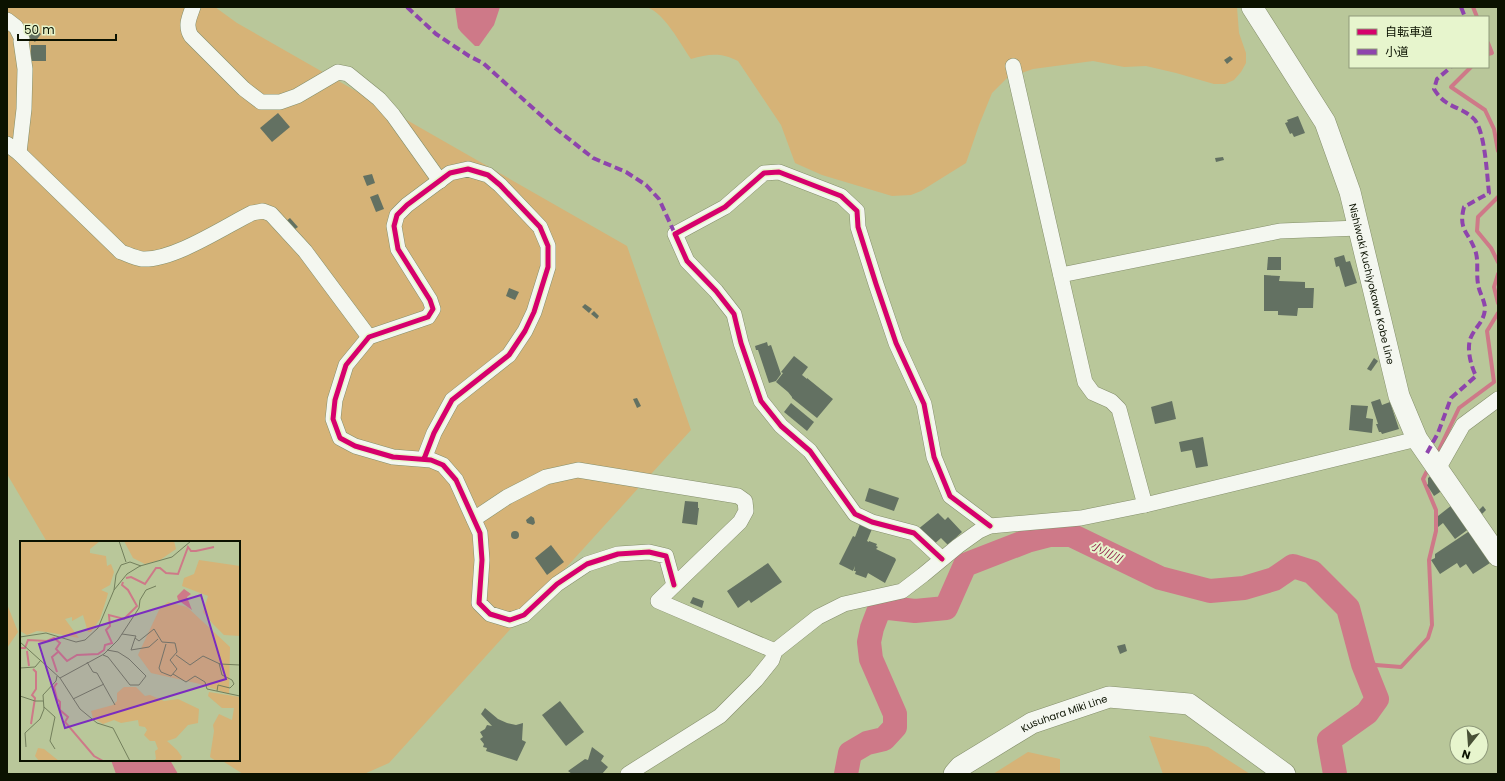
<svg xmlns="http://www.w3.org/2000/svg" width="1505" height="781" viewBox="0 0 1505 781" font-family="Poppins,'Noto Sans JP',sans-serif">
  <rect width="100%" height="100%" fill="#b9c79a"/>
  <g fill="#d6b377">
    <path d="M7,7h208l22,16 390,223 64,184 -302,333 -25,11h-121l-22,-14h18v-218h-192l-40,-68z"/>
    <path d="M647,7h590l2,26 7,20v10l-5,9 -7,8 -9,4h-11l-38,-11 -30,-7 -22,1 -31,-6 -60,8 -26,9 -15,15 -13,32 -13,38 -45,28 -10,4 -19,1 -70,-21 -27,-12 -14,-38 -43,-64c-17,-9 -30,-7 -47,-2 -12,-17 -25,-44 -44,-52z"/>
    <path d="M7,604l11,28 -11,16z"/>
    <path d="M1149,736l59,11 42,27h-87z"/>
    <path d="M1028,752l32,7v15h-67z"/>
  </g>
  <g fill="#ce7988">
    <path d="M455,7h45l-6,18 -15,21h-4l-14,-14 -3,-4z"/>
    <path d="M111,760h59l8,14h-62z"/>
  </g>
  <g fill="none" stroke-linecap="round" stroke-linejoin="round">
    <g stroke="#ce7988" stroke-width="4">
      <path d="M1473,7l4,10"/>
      <path d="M1488,43l4,10 -4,1"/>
      <path d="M1471,67l-20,20 34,23 9,19 4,22"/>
      <path d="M1498,197l-20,20 -1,14 14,17 7,14"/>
      <path d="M1498,274l-4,13 4,16"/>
      <path d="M1436,456l23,-48 35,-26 -7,-51 11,-18"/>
      <path d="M1363,664l38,3 27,-29 4,-13 -3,-65 7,-29v-21l-13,-31 6,-12"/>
    </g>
    <path stroke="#ce7988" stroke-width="24" d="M846,774l4,-21 17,-10 17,-4 11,-12v-13l-24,-55 -2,-17 3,-14 8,-21 35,4 31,-3 19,-43 62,-24 23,-6h21l89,43 50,13 34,-3 30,-9 19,-13 19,6 36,36 15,56 14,35 -10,14 -38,27 6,34"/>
  </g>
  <g fill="#637162">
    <path d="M33,28l8,6 -6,8 -7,-5z"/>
    <rect x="31" y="45" width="15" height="16"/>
    <path d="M1230,56l3,3 -6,5 -3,-4z"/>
    <path d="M278,113l12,14 -18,15 -12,-14z"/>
    <path d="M1298,116l7,17 -11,4 -2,-4 -2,1 -5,-11 3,-1 -1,-2z"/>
    <path d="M1223,157l1,3 -8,2 -1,-4z"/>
    <path d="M372,174l3,9 -8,3 -4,-10z"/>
    <path d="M378,194l6,15 -8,3 -6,-15z"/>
    <path d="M290,218l8,9 -6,4 -7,-9z"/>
    <path d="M1344,255l2,7 4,-1 7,22 -12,4 -6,-21 -3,1 -2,-9z"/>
    <path d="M1268,257h13v13h-14z"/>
    <path d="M1264,275l16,1 -1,5 26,1v6h9l-1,20h-15l-1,8 -19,-1v-4h-14z"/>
    <path d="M509,288l10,4 -4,8 -9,-4z"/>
    <path d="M585,304l7,5 -3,4 -7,-6z"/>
    <path d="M594,311l5,5 -2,3 -6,-5z"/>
    <path d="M767,342l1,4 3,-1 10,29 -5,7 -7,2 -11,-33h-2l-1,-4z"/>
    <path d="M794,356l14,11 -6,8 5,4v-1l26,21 -16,19 -25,-20v-1l-4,-5 -12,-10 7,-9 -2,-1z"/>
    <path d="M1374,358l4,3 -7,10 -4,-2z"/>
    <path d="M637,398l4,8 -4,2 -4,-9z"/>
    <path d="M1380,399l2,6 8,-3 9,27 -17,5 -1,-2h-2l-3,-8h2l-7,-22z"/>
    <path d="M1172,401l4,18 -21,5 -4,-17z"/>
    <path d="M791,403l23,19 -7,9 -23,-19z"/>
    <path d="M1351,405l17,1 -2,12 7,1 -1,14 -23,-3z"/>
    <path d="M1203,437l5,29 -12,2 -4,-18 -11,2 -2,-10z"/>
    <path d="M1432,475l11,15 -9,6 -7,-11 1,-1v-6z"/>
    <path d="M869,488l30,10 -5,13 -29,-10z"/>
    <path d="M685,501l13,1v6h1l-2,17 -15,-2z"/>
    <path d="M1452,505l18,23 -15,11 -12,-16 -5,4v-11z"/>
    <path d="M1483,506l3,4 -6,6 -3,-4z"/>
    <path d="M938,513l7,7 3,-3 14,15 -14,13 -7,-7 -9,8 -15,-16z"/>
    <path d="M531,516l3,2 1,5 -2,2 -6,-2 -1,-3z"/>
    <path d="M860,524l12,5 -5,12 2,1v-1l8,3 -1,2 2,1 -2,2 19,9 1,2 -11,23 -17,-10 -2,5 -11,-4 1,-3h-2l1,-5 -2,5 -14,-7 14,-28 2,1z"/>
    <path d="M1471,530l8,10 -4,2 8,7 -2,1 9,13 -17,11 -7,-10 -6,4 -3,-5 -17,11 -9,-14 4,-2v-4z"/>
    <circle cx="515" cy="535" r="4"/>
    <path d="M551,545l13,17 -17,13 -12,-17z"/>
    <path d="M768,563l14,19 -31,21 -2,-3 -11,8 -11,-17z"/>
    <path d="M693,597l11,4 -2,7 -12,-5z"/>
    <path d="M1125,644l2,7 -7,3 -3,-8z"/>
    <path d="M560,701l24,31 -18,14 -24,-31z"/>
    <path d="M485,708l13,11 9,4 9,2 7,-2 -1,17 4,2 -9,19 -31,-10 1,-3 -4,-1 1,-3 -4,-5 3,-2 -3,-5 5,-3 2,-4 5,1 -11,-12z"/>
    <path d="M592,747l12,9 -3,5 7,6 -6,7h-30l-4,-3 17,-12 3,1z"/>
  </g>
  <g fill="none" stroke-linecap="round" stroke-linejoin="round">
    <g stroke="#848f6b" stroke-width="16">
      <g id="street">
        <path d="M193,7c-4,11 -8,19 -2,29l53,53 17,13h19l17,-6 41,-24 10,2 31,25 14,16 47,66"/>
        <path d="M7,20l9,7 6,12 -1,2 4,28 -1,40 -5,44"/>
        <path d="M1013,66l72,316 8,11 18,8 8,8 26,96"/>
        <path d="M7,144l12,9 102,99c6,2 14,6 21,7 31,2 82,-32 110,-46l11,-2 8,3 34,37 64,86"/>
        <path d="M1061,275l219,-44 79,-3"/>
        <path d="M424,459l10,-26 18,-33 57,-45 16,-24 9,-19 14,-45v-21l-8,-19 -40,-42 -12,-10 -20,-6 -18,4 -43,32 -10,10 -3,11 4,23 32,51 3,9 -5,8 -59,20 -23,28 -11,35 -2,19 7,19 15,8 38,11 38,3 12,5 13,15 24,53 2,27 -3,43 11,11 20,6 14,-5 33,-31 30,-20 31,-10 31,-2 17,4 8,29"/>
        <path d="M1438,469l25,-44 35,-26"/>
        <path d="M474,519l33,-22 39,-20 32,-7 160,26 7,5 1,10 -6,11 -82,79 117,50"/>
        <path d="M942,559l-28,-26 -42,-11 -17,-8 -45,-63 -29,-25 -20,-25 -20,-58 -7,-29 -18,-23 -29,-30 -12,-27 50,-27 39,-34 15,-1 62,24 16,15 1,16 18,57 20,59 28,61 10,53 16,39 40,30"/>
        <path d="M628,774l92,-58 36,-36 16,-20 3,-9 43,-34 26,-13 58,-13 21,-16 35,-29 21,-15 11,-5 91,-8 64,-13 272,-66"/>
      </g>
    </g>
    <g stroke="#848f6b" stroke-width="22">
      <g id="secondary">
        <path id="s1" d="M1252,7l73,115 25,70 49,204 18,43 81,117"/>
        <path id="s2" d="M954,774l6,-7 72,-44 77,-26 80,7 96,70"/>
      </g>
    </g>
    <use href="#street" stroke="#f4f7f0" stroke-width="15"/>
    <use href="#secondary" stroke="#f4f7f0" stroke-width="21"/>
    <g stroke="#8e44ad" stroke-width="4" stroke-dasharray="8 4" stroke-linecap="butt">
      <path d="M407,7l29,27 33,22 14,7 72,65 38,30 33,14 20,13 13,14 16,35"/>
      <path d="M1461,7l4,10"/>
      <path d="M1427,453l11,-20 13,-35 25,-22c-5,-10 -10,-28 -5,-39 5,-11 14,-16 14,-30 -1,-8 -6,-15 -7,-23 -2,-11 1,-24 -3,-34 -7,-19 -17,-20 -11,-43l25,-14c-2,-17 -4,-65 -16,-75 -14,-13 -27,-9 -39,-29l3,-10 14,-12"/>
    </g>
    <g stroke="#e7f5cd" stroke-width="8">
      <g id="cycleway">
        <path d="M424,459l10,-26 18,-33 57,-45 16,-24 9,-19 14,-45v-21l-8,-19 -40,-42 -12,-10 -20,-6 -18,4 -43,32 -10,10 -3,11 4,23 32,51 3,9 -5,8 -59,20 -23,28 -11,35 -2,19 7,19 15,8 38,11 38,3 12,5 13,15 24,53 2,27 -3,43 11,11 20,6 14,-5 33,-31 30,-20 31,-10 31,-2 17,4 8,29"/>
        <path d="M942,559l-28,-26 -42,-11 -17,-8 -45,-63 -29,-25 -20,-25 -20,-58 -7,-29 -18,-23 -29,-30 -12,-27 50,-27 39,-34 15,-1 62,24 16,15 1,16 18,57 20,59 28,61 10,53 16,39 40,30"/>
      </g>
    </g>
    <use href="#cycleway" stroke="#d6006c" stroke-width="5"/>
  </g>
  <g text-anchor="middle" stroke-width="4" stroke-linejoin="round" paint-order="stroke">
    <g font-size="10" fill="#0b1200" stroke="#e7f5cd">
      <text dy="4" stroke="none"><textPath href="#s1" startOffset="305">Nishiwaki Kuchiyokawa Kobe Line</textPath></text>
      <text dy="4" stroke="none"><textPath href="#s2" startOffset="127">Kusuhara Miki Line</textPath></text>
    </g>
    <g font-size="11" font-style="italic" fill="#8d1747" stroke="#e7f5cd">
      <text transform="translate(1106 552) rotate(26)" y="4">小川川</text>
    </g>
  </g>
  <g transform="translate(20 541)">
    <rect width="220" height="220" fill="#b9c79a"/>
    <path d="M0,0h80l-10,8v4l16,3 1,10 4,-2 3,8 -4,13 -9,5 7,3 -1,4 -7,22 -9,13h-3l-5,-17 -11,6v-4l-7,2 14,19 -32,-6 -10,-1 -10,4 -7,-4zM104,0h50l2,8 -16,11 -15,4 -12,-6zM179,19l41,6v70l-16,-1 -12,-12 -9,-11 5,-16 -26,-10 2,-8 10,-4zM148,61l19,5 43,40 -1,47 -29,-10 -49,-11 -13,-18 21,-45zM104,146h12l9,9 5,-1 14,6 14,-2 21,10 -1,14 -10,2 -12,13 -9,3 10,9 5,7 -2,4h-27l3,-2 -1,-8 3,-2 -3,-8h-5l-6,-6 3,-5 -2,-3 -6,-1 -1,-6 -17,3 -7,-3 -11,4 -10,-6 -2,-7 22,-6 4,-4v-8zM189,151l31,5v64h-24l-6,-4 4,-26 -1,-6 6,-11 13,6 2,-12h-12l-14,-12zM18,207l6,1 15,12h-20l-4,-5z" fill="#d6b377"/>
    <path d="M164,48l7,5 -4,3 5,13 -14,-10 -1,-4z" fill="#ce7988"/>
    <path fill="none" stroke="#ce7988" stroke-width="2" d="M106,37l5,-1 14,7 11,-16h4l6,5 12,1 10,-27 3,4h5l18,-4M0,107h5l3,-8 19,1 7,-3 6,5 -4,6 11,12 10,-6 21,-1 6,-4 1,-5 7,-2 -6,-13 4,-4 -1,-11 15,4 13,-13 -9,-16 -6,-5 1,-3M7,110l2,15M37,131l-5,-15 6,-5M37,142l-3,4 3,12 3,3v8l8,7 -3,5 29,34 9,5M11,183l4,-26 -3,-3 4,-6v-17l-3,-3"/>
    <path fill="none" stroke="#737f5c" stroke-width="1" d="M99,0l7,21M94,49l2,-15 5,-10 9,-3 11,4M102,93l14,2 -1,2 4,3 15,-12 8,13 13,1 2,9 -7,8 7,9 -6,7 -10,-4 -2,-4 7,-24M0,96l26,-4 30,9 9,-2 13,-12 16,-38 13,-16 13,-8 32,-9 19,-16M115,97l-4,12 18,-3 9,-8M0,101l40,36 20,31 17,14 16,5 17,33M83,114l5,2 22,28h9l7,-9 -17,-17 -11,-7 -11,-2M156,114l14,10 13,-9 17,8 20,1M67,121l6,10 4,1 18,32M0,127l15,-1 6,-7M153,133l13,8 9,-6 10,6 2,7 33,7M40,137l44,-24 14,-14 21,-32 1,-8 6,-10 10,-4M197,150l1,-6 12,3 4,-4 -2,-4 -10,-5 -3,-12M0,155l15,5h8M53,158l31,-15M24,166l11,10 -5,24 5,8M6,206l-1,-14 15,-14 4,-10 -1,-14 13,-14 1,-5"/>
    <path fill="#7b2cbf" fill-opacity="0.15" stroke="#7b2cbf" stroke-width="2" d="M181,54l25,84 -161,49 -26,-84z"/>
    <rect width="220" height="220" fill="none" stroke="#0b1200" stroke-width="2"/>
  </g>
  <rect width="1505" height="781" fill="none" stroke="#0b1200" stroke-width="16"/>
  <rect x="1349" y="16" width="140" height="52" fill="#e7f5cd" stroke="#8f9a7b"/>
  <rect x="1357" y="29" width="20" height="6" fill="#d6006c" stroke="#8f9a7b"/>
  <text x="1385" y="36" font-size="12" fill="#0b1200">自転車道</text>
  <rect x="1357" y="49" width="20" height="6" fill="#8e44ad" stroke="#8f9a7b"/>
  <text x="1385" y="56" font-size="12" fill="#0b1200">小道</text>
  <g transform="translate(1469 745) rotate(197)"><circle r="19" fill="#e7f5cd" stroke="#8f9a7b"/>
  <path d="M0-3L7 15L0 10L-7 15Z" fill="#485136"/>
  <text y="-6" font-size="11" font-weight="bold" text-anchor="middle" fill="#0b1200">N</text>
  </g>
  <path d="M18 34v6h98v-6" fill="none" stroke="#0b1200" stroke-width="2"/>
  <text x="24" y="34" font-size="12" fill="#0b1200" stroke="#e7f5cd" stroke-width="3" paint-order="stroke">50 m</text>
</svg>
